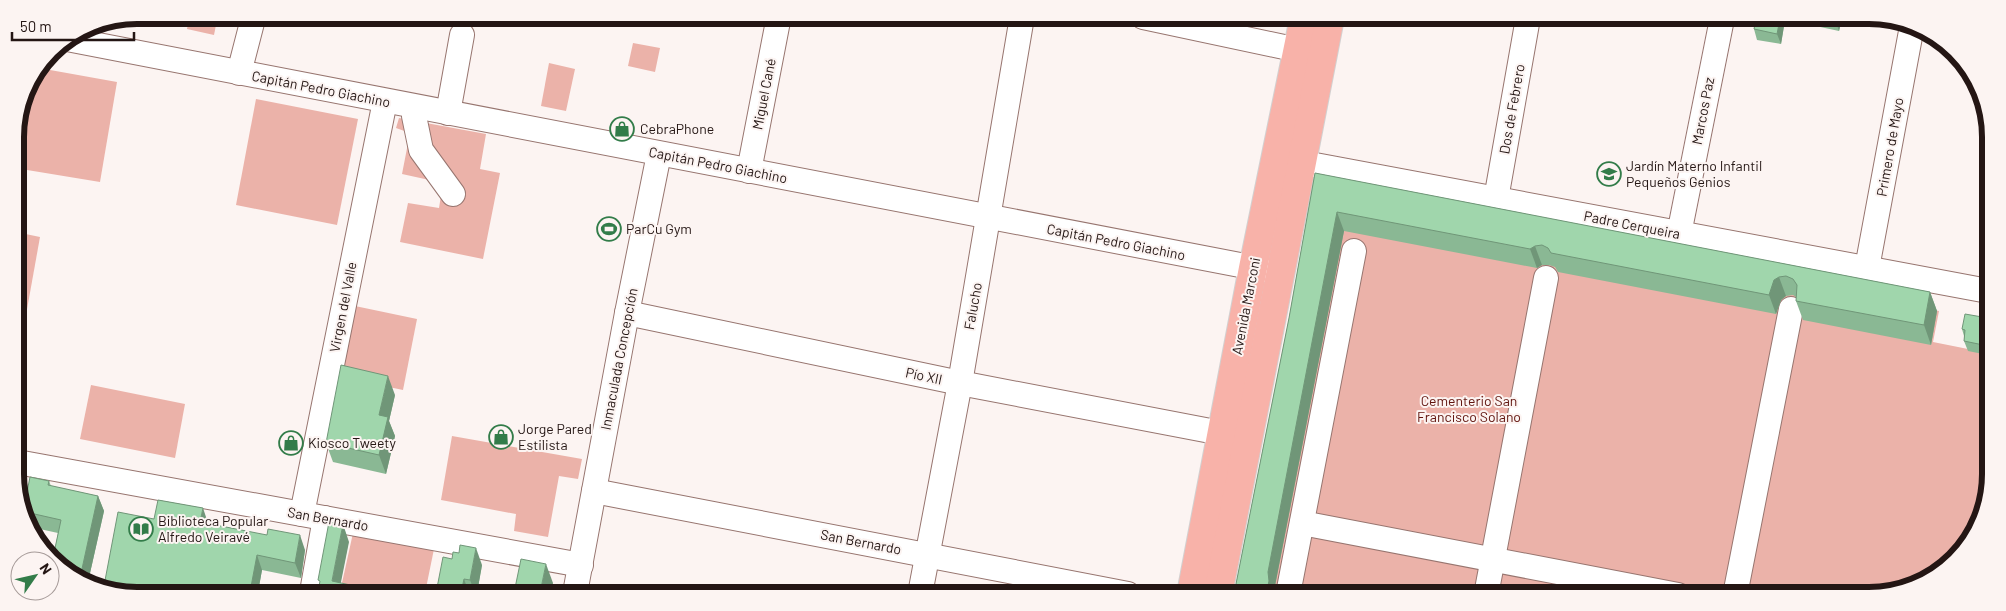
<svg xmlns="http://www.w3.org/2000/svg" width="2006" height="611" viewBox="0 0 2006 611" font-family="Barlow,sans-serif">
  <rect width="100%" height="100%" fill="#fcf4f2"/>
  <g fill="#ebb2a9">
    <path d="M149,15h27l-2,9 -26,-5z"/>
    <path d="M190,15h28l-4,20 -27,-6z"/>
    <path d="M633,43l27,5 -5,24 -27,-6z"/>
    <path d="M549,63l26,6 -9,42 -25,-5z"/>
    <path d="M39,68l78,14 -17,100 -85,-14v-12l13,-71z"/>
    <path d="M256,99l102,20 -21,106 -101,-20z"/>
    <path d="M399,118l87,16 -6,35 20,4 -17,86 -83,-17 8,-39 31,5 4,-25 -41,-9 8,-41 -14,-5z"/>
    <path d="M1321,191l618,120 -6,31 55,11 -1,153 -16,36 -27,29 -67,25 -633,-2z"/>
    <path d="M16,232l24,5 -23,128z"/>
    <path d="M355,306l62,13 -14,71 -62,-13z"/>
    <path d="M91,385l94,19 -10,54 -95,-19z"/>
    <path d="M452,436l130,23 -4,20 -19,-3 -11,61 -34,-6 2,-17 -75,-14z"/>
    <path d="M353,533l81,16 -9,44 -85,-1z"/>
  </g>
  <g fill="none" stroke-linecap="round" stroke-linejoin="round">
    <g stroke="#97756f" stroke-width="26">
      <g id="minor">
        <path d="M1143,17l155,33"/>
        <path d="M67,39l1204,232"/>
        <path d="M239,73l15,-58"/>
        <path d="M414,107v9l7,34 32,44"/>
        <path d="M448,113l14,-78"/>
        <path d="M1283,159l705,132"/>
        <path d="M749,171l30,-155"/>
        <path d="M1496,199l32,-181"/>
        <path d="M1679,234l43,-215"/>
        <path d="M1867,268l45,-242"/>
        <path d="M627,313l333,70 261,50"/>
        <path d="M17,462l564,103"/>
        <path d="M594,491l534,103"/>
        <path d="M302,514l83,-413"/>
        <path d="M1302,523l376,72"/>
        <path d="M312,592l13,-74"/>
        <path d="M575,593l52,-280 32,-159"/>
        <path d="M920,594l40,-211 62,-366"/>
        <path d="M1288,594l66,-343"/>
        <path d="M1486,595l60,-317"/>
        <path d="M1735,595l56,-286"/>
      </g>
    </g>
    <g stroke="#d3d0d0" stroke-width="30">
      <g id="major">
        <path d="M1191,594l62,-326 51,-250"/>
        <path d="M1218,594l112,-576"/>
      </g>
    </g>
    <use href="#minor" stroke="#fff" stroke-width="24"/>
    <use href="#major" stroke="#f8b2a9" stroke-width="28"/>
  </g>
  <g fill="#8ab894">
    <path d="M1756,19h28l1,1 -4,24 -24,-4 -3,-11z"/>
    <path d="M1796,19h46l-3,12 -42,-9z"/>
    <path d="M1315,173l615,119 7,19 -6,34 -128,-25 -7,-19v-4l-3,-2 -7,1 -5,4 -5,14 -218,-42 -3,-5 -6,-2h-7l-5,3 -193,-37 -70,360 -40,3 55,-276z"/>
    <path d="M1988,318v37l-20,-4 -4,-10v-5l-2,-7z"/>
    <path d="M395,395l-6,26 6,15 -9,38 -53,-12 -7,-19z"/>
    <path d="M49,481l2,5 47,10 6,15 -16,71 -38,-22 4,-7 4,-20 -23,-5 -1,2 -17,-32 10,-6z"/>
    <path d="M154,519l54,5 97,26 -4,28 -39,-8 -4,22h-153z"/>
    <path d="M482,565l-5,28h-41z"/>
  </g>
  <g fill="#709678">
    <path d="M1780,19h4l1,1 -4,24 -4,-10z"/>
    <path d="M1835,19h7l-3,12z"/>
    <path d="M1337,212l7,19 -70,360 1,3h-9l2,-22z"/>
    <path d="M1535,246l7,19 -5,3 -7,-19z"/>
    <path d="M1779,277l7,19 -5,4 -5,14 -7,-19 5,-15z"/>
    <path d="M1930,292l7,19 -6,34 -7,-20z"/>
    <path d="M388,376l7,19 -6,26 6,15 -9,38 -7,-19v-40z"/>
    <path d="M98,496l6,15 -16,71 -8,-4z"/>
    <path d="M203,508l5,15 -8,-1z"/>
    <path d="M30,513l5,15 -1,2 -6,-11z"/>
    <path d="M343,524l6,18 -10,50 -7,-11z"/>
    <path d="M300,535l5,15 -4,28 -6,-15z"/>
    <path d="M476,548l6,17 -5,28h-2l-5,-13z"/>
    <path d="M257,555l5,15 -4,22h-8z"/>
    <path d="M546,564l7,19 -2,10h-11z"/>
    <path d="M464,579l5,14h-8z"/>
  </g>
  <g fill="#a0d6ac" stroke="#709678">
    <path d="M1756,19h24l-3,15 -23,-5z"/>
    <path d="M1315,173l615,119 -6,33 -128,-24 1,-16 -4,-6 -7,-3 -7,1 -5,3 -5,15 -218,-42 -3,-5 -6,-3 -7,1 -5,3 -193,-37 -69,360 1,9 -3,13h-32l55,-276z"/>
    <path d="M1965,314l23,4v28l-24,-5 1,-11 -3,-1z"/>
    <path d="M341,365l47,11 -9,39 9,2 -9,38 -53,-12z"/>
    <path d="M30,477l19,4 -1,4 50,11 -18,82 -30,-18 -5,-9 9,2 7,-33 -31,-7 -2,6 -11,-21v-8l10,2z"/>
    <path d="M158,500l45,8 -3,14 67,13 1,-6 32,6 -5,28 -38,-8 -7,37h-145l-2,-1 15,-79 36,7z"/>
    <path d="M329,522l14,2 -11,57 55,12 -69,-1 2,-11 -2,-1z"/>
    <path d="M460,545l16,3 -6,32 -6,-1 -3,14h-25l7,-36 9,2 1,-7 6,1z"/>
    <path d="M521,559l25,5 -6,29h-26z"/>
  </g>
  <defs>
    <g id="shop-ring" transform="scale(1.25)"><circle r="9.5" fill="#fcf4f2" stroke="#327c49" stroke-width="1.5"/><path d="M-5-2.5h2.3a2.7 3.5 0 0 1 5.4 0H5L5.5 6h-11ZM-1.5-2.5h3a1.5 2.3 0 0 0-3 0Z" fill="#327c49"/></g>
    <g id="school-ring" transform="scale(1.25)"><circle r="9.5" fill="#fcf4f2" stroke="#327c49" stroke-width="1.5"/><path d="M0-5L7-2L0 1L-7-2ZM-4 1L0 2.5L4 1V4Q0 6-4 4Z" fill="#327c49"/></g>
    <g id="stadium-ring" transform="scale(1.25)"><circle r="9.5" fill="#fcf4f2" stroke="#327c49" stroke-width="1.5"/><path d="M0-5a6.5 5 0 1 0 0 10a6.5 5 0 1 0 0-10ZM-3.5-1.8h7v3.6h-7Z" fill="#327c49"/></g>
    <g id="library-ring" transform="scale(1.25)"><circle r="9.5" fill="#fcf4f2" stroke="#327c49" stroke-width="1.5"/><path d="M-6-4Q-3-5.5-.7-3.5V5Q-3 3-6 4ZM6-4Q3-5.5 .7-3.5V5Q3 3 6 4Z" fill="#327c49"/></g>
  </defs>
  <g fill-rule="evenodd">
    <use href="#shop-ring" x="622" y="129"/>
    <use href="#school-ring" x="1609" y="174"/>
    <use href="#stadium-ring" x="609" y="229"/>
    <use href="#shop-ring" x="501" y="437"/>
    <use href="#shop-ring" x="291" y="443"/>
    <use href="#library-ring" x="141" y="529"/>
  </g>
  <g text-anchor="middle" stroke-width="4" stroke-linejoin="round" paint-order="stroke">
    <g font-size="14" fill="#241614" stroke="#fcf4f2">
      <text transform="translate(321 89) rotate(11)" y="5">Capitán Pedro Giachino</text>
      <text transform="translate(764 94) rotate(-79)" y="5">Miguel Cané</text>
      <text transform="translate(1512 109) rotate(-80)" y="5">Dos de Febrero</text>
      <text transform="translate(1703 111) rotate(-79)" y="5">Marcos Paz</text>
      <text transform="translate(1890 147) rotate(-80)" y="5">Primero de Mayo</text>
      <text transform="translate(718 165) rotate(11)" y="5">Capitán Pedro Giachino</text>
      <text transform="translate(1632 225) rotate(11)" y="5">Padre Cerqueira</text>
      <text transform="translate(1116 242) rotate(11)" y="5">Capitán Pedro Giachino</text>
      <text transform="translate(973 306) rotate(-80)" y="5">Falucho</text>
      <text transform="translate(1246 306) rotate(-79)" y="5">Avenida Marconi</text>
      <text transform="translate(343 307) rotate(-79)" y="5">Virgen del Valle</text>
      <text transform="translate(619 359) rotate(-79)" y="5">Inmaculada Concepción</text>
      <text transform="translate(924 376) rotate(12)" y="5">Pío XII</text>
      <text transform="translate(328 519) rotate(10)" y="5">San Bernardo</text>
      <text transform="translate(861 542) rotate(11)" y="5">San Bernardo</text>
    </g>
    <g font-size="14" fill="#241614" stroke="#fcf4f2" text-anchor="start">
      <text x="640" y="134">CebraPhone</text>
      <text x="1626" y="171">Jardín Materno Infantil<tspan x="1626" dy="16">Pequeños Genios</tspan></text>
      <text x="626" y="234">ParCu Gym</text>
      <text x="518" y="434">Jorge Pared<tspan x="518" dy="16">Estilista</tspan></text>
      <text x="308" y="448">Kiosco Tweety</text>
      <text x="158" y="526">Biblioteca Popular<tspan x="158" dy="16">Alfredo Veiravé</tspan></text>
    </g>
    <g font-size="14" fill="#61140e" stroke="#fcf4f2">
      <text x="1469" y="406">Cementerio San<tspan x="1469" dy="16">Francisco Solano</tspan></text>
    </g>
  </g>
  <path d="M0 0H2006V611H0ZM137 24H1869A113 113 0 0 1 1982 137V474A113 113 0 0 1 1869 587H137A113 113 0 0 1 24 474V137A113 113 0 0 1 137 24Z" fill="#fcf4f2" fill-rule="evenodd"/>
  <path fill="none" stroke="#241614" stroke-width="6" d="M137 24H1869A113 113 0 0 1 1982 137V474A113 113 0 0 1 1869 587H137A113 113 0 0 1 24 474V137A113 113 0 0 1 137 24Z"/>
  <g transform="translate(35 576) rotate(56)"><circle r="24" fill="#fcf4f2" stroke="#a69b99"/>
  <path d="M0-4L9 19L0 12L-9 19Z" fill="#327c49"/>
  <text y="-8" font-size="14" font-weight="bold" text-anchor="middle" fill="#241614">N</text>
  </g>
  <path d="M12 32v8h122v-8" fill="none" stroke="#241614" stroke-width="2.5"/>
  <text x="20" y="32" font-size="15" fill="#241614" stroke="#fcf4f2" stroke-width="4" paint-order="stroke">50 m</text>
</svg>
